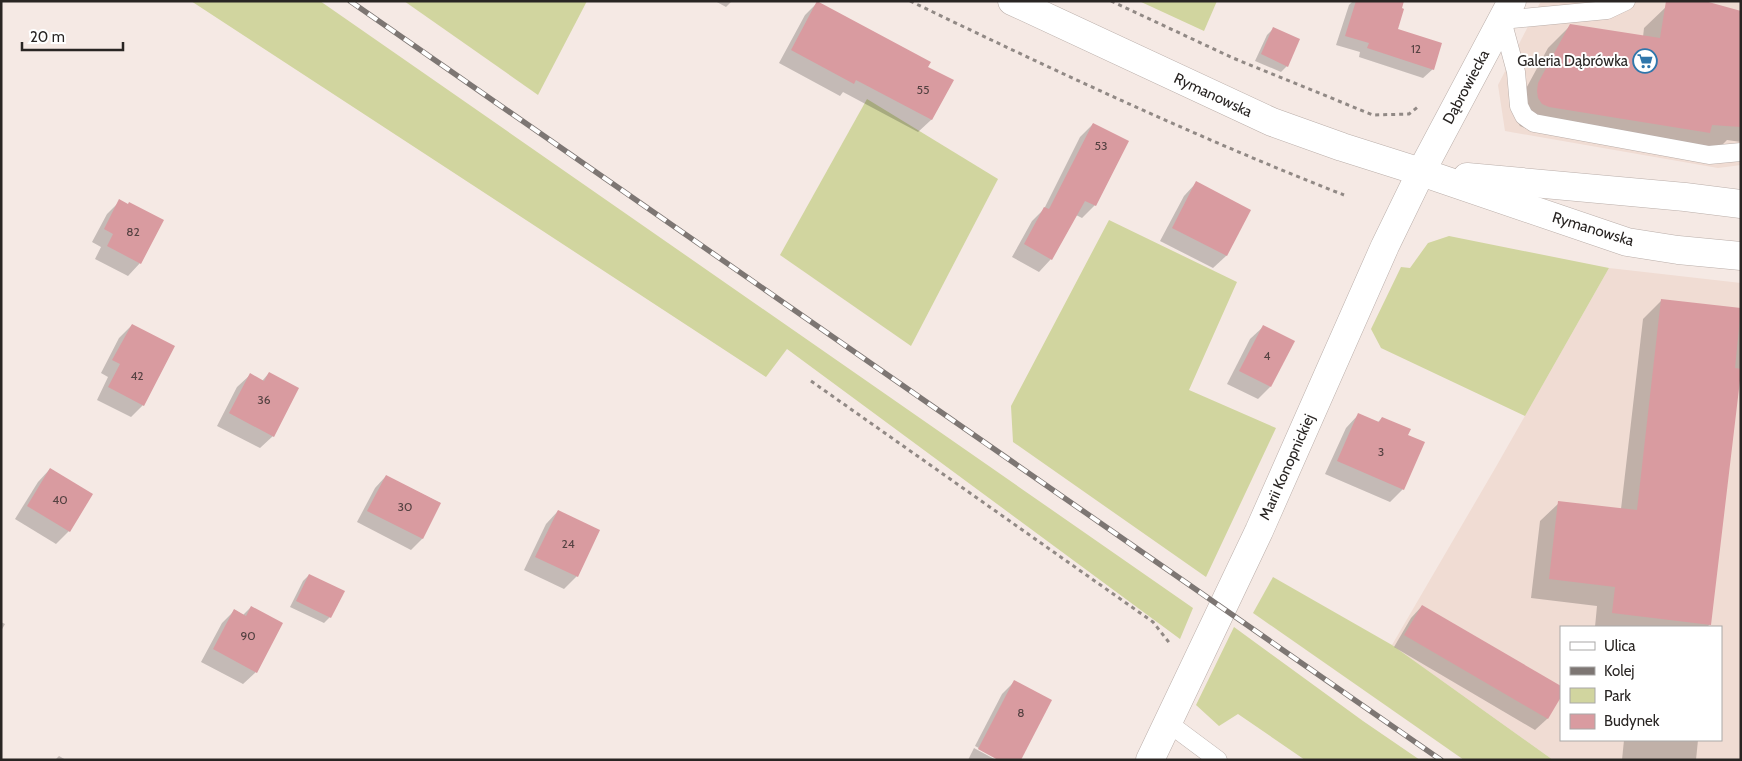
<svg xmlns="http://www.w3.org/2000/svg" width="1742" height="761" viewBox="0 0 1742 761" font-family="Cabin,sans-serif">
  <rect width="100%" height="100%" fill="#f5e9e4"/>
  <g fill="#f0dcd3" fill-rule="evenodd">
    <path d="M1541,1h200v164l-23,3 -213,-37 -7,-46z"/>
    <path d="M1609,268l132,15v477h-188l-161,-115 105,-180zM1561,627h160v113h-160z"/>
  </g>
  <g fill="#d1d59f">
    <path d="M191,1h129l873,607 -13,31 -393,-290 -21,28z"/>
    <path d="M404,1h183l-49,94z"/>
    <path d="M1139,1h78l-13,30z"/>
    <path d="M867,99l131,80 -87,167 -131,-91z"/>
    <path d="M1109,220l128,62 -48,108 87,38 -70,149 -193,-135 -2,-36z"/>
    <path d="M1449,236l160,32 -84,148 -144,-68 -10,-19 30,-62 9,1 18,-25z"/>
    <path d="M1273,577l119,68 161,115h-89l-211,-147z"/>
    <path d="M1234,627l129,94 57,39h-115l-67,-46 -19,12 -23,-21z"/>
  </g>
  <g fill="#0003">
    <path d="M715,1h17l-6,6z"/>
    <path d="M1353,1h50l-6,29 36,39 -10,9 -64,-21 1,-5 -24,-7 13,-40z"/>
    <path d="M817,3l109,64 26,14 -21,39 -13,12 -75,-40 -3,4 -61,-33 26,-48z"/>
    <path d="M1667,6l74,7v129l-14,-2 -9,9 -31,6 -160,-26 -7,-3 -3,-5 -2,-7 1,-7 32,-59 22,-22 73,11 1,-9z"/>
    <path d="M1273,29l14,37 -6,6 -26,-11 12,-26z"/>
    <path d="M1093,124l34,17 -32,64 -13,13 -6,-3 -25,44 -12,13 -27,-15 20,-36 12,-12 36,-72z"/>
    <path d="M1196,183l53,28 -23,45 -13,12 -53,-27 24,-45z"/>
    <path d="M120,201l20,62 -12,13 -33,-17 6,-12 -9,-5 15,-28z"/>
    <path d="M1662,300l79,9v53l-31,262 -3,3h-112l2,-21 -66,-8 9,-77 19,-18 62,6 22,-190z"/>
    <path d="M132,325l11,80 -12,12 -34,-17 11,-23 -7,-4 18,-35z"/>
    <path d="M1263,327l7,60 -12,12 -31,-15 23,-45z"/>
    <path d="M269,373l4,63 -13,12 -43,-22 20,-39 13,-12 12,6z"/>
    <path d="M1358,415l19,8 5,-5 25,18 -4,53 -13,13 -65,-28 21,-46z"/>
    <path d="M50,469l19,62 -13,13 -41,-25 23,-37z"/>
    <path d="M386,476l54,27 -18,36 -11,11 -54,-28 18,-34z"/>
    <path d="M558,511l19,65 -13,13 -40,-19 22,-46z"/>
    <path d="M309,575l21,42 -6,6 -34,-16 13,-26z"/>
    <path d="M1422,606l139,89 -14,24 -12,11 -141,-83 17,-29z"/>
    <path d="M251,607l5,65 -13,12 -42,-22 21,-39 13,-13 8,5z"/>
    <path d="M1,622l4,2 -4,7z"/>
    <path d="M1015,681l-14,79 -26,-14 27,-52z"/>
    <path d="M1624,740h74l-2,20h-74z"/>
    <path d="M974,748l22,12h-28z"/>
    <path d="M59,756l7,4h-11z"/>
  </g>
  <g fill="#d99ba0">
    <path d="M817,1l114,61 -3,5 26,13 -22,40 -76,-40 -2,4 -63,-34z"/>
    <path d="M1356,1h48l-2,7 2,1 -6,20 44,14 -8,27 -67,-22 2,-5 -24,-7z"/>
    <path d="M1666,1h39l36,10v116l-29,-2 -2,8 -161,-26 -7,-3 -4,-6 -1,-7 1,-8 32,-59 90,14z"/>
    <path d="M1273,27l27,12 -12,28 -27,-13z"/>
    <path d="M1093,123l36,18 -33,65 -11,-5 -33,59 -28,-16 20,-37 5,2z"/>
    <path d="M1196,181l55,29 -24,46 -55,-28z"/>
    <path d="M119,199l9,5 1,-2 35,18 -23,44 -34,-18 6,-12 -9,-5z"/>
    <path d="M1661,299l80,9 -6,60 6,1v3l-30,253 -99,-12 3,-26 -66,-8 9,-78 79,9z"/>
    <path d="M132,324l43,22 -31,60 -36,-19 12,-23 -8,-4z"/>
    <path d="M1263,325l32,16 -24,46 -32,-16z"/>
    <path d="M269,372l30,16 -25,49 -45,-24 21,-40 14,8z"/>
    <path d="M1358,413l21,9 3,-5 29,12 -3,6 17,7 -21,48 -67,-29z"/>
    <path d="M50,468l43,26 -23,38 -43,-26z"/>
    <path d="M386,475l55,28 -18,36 -56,-28z"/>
    <path d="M558,510l42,20 -22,47 -43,-20z"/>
    <path d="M309,574l36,17 -14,27 -35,-17z"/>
    <path d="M1422,605l139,81v11l-13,22 -144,-84z"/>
    <path d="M251,606l32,17 -26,50 -44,-24 21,-40 12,7z"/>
    <path d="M1014,680l38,20 -31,60h-23l-20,-11z"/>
  </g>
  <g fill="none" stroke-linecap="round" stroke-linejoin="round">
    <g stroke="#baaea9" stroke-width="19">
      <g id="lane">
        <path d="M1626,1l-19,9 -105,10 14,52 3,34 5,10 10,7 175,32 32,-3"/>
        <path d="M1167,722l51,38"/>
      </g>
    </g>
    <g stroke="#baaea9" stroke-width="29">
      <path id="street" d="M1150,760l109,-229 126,-285 36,-74 91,-171"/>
    </g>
    <g stroke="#baaea9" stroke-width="29">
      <g id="secondary">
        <path d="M1012,1l260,121 70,25 79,25 206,70 51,8 63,6"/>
        <path d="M1467,177l218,20 56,7"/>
      </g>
    </g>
    <g stroke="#918985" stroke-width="3" stroke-dasharray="4 4" stroke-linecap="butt">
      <path d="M910,1c143,69 286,136 434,194"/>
      <path d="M1111,1l122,57 140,57 36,-1 10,-8"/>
      <path d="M811,381l342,241 18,23"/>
    </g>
    <use href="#lane" stroke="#fff" stroke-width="18"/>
    <use href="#street" stroke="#fff" stroke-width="28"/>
    <use href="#secondary" stroke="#fff" stroke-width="28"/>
    <g stroke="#7d7673" stroke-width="5.5">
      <path id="rail" d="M350,1l1091,759"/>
    </g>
    <use href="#rail" stroke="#fff" stroke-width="4" stroke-dasharray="11" stroke-linecap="butt"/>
  </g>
  <defs>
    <g id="supermarket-ring" transform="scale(1.25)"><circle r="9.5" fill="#fff" stroke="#2f76ab" stroke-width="1.5"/><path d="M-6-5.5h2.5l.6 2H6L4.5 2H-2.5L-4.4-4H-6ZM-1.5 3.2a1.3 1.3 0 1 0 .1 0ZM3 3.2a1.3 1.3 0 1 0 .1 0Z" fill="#2f76ab"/></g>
  </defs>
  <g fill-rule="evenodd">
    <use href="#supermarket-ring" x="1645" y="61"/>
  </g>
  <g text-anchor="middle" stroke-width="4" stroke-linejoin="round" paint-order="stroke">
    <g font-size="12" fill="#554242">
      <text x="1416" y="53">12</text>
      <text x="923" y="94">55</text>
      <text x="1101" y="150">53</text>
      <text x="133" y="236">82</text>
      <text x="1267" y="360">4</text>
      <text x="137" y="380">42</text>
      <text x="264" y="404">36</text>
      <text x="1381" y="456">3</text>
      <text x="60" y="504">40</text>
      <text x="405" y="511">30</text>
      <text x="568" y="548">24</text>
      <text x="248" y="640">90</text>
      <text x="1021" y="717">8</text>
    </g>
    <g font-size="15" fill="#292523" stroke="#fff" text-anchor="end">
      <text x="1628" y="66">Galeria Dąbrówka</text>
    </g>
    <g font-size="15" fill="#292523" stroke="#fff">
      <text transform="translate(1466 87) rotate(-62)" y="5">Dąbrowiecka</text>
      <text transform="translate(1213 95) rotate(25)" y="5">Rymanowska</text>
      <text transform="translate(1593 229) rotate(17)" y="5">Rymanowska</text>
      <text transform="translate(1287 467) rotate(-66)" y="5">Marii Konopnickiej</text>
    </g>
  </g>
  <rect width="1742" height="761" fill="none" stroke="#292523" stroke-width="5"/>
  <rect x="1560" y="626" width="162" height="115" fill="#ffffff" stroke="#a9a8a7"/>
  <rect x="1570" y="642" width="25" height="8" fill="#ffffff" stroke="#a9a8a7"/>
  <text x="1604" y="651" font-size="15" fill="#292523">Ulica</text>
  <rect x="1570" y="667" width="25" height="8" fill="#7d7673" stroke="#a9a8a7"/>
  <text x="1604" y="676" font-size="15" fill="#292523">Kolej</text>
  <rect x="1570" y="688" width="25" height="15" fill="#d1d59f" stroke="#a9a8a7"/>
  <text x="1604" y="701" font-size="15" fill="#292523">Park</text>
  <rect x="1570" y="714" width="25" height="15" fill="#d99ba0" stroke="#a9a8a7"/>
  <text x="1604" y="726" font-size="15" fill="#292523">Budynek</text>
  <path d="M22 42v8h101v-8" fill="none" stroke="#292523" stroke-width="2.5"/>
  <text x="30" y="42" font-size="15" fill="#292523" stroke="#ffffff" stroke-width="4" paint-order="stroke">20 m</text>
</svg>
